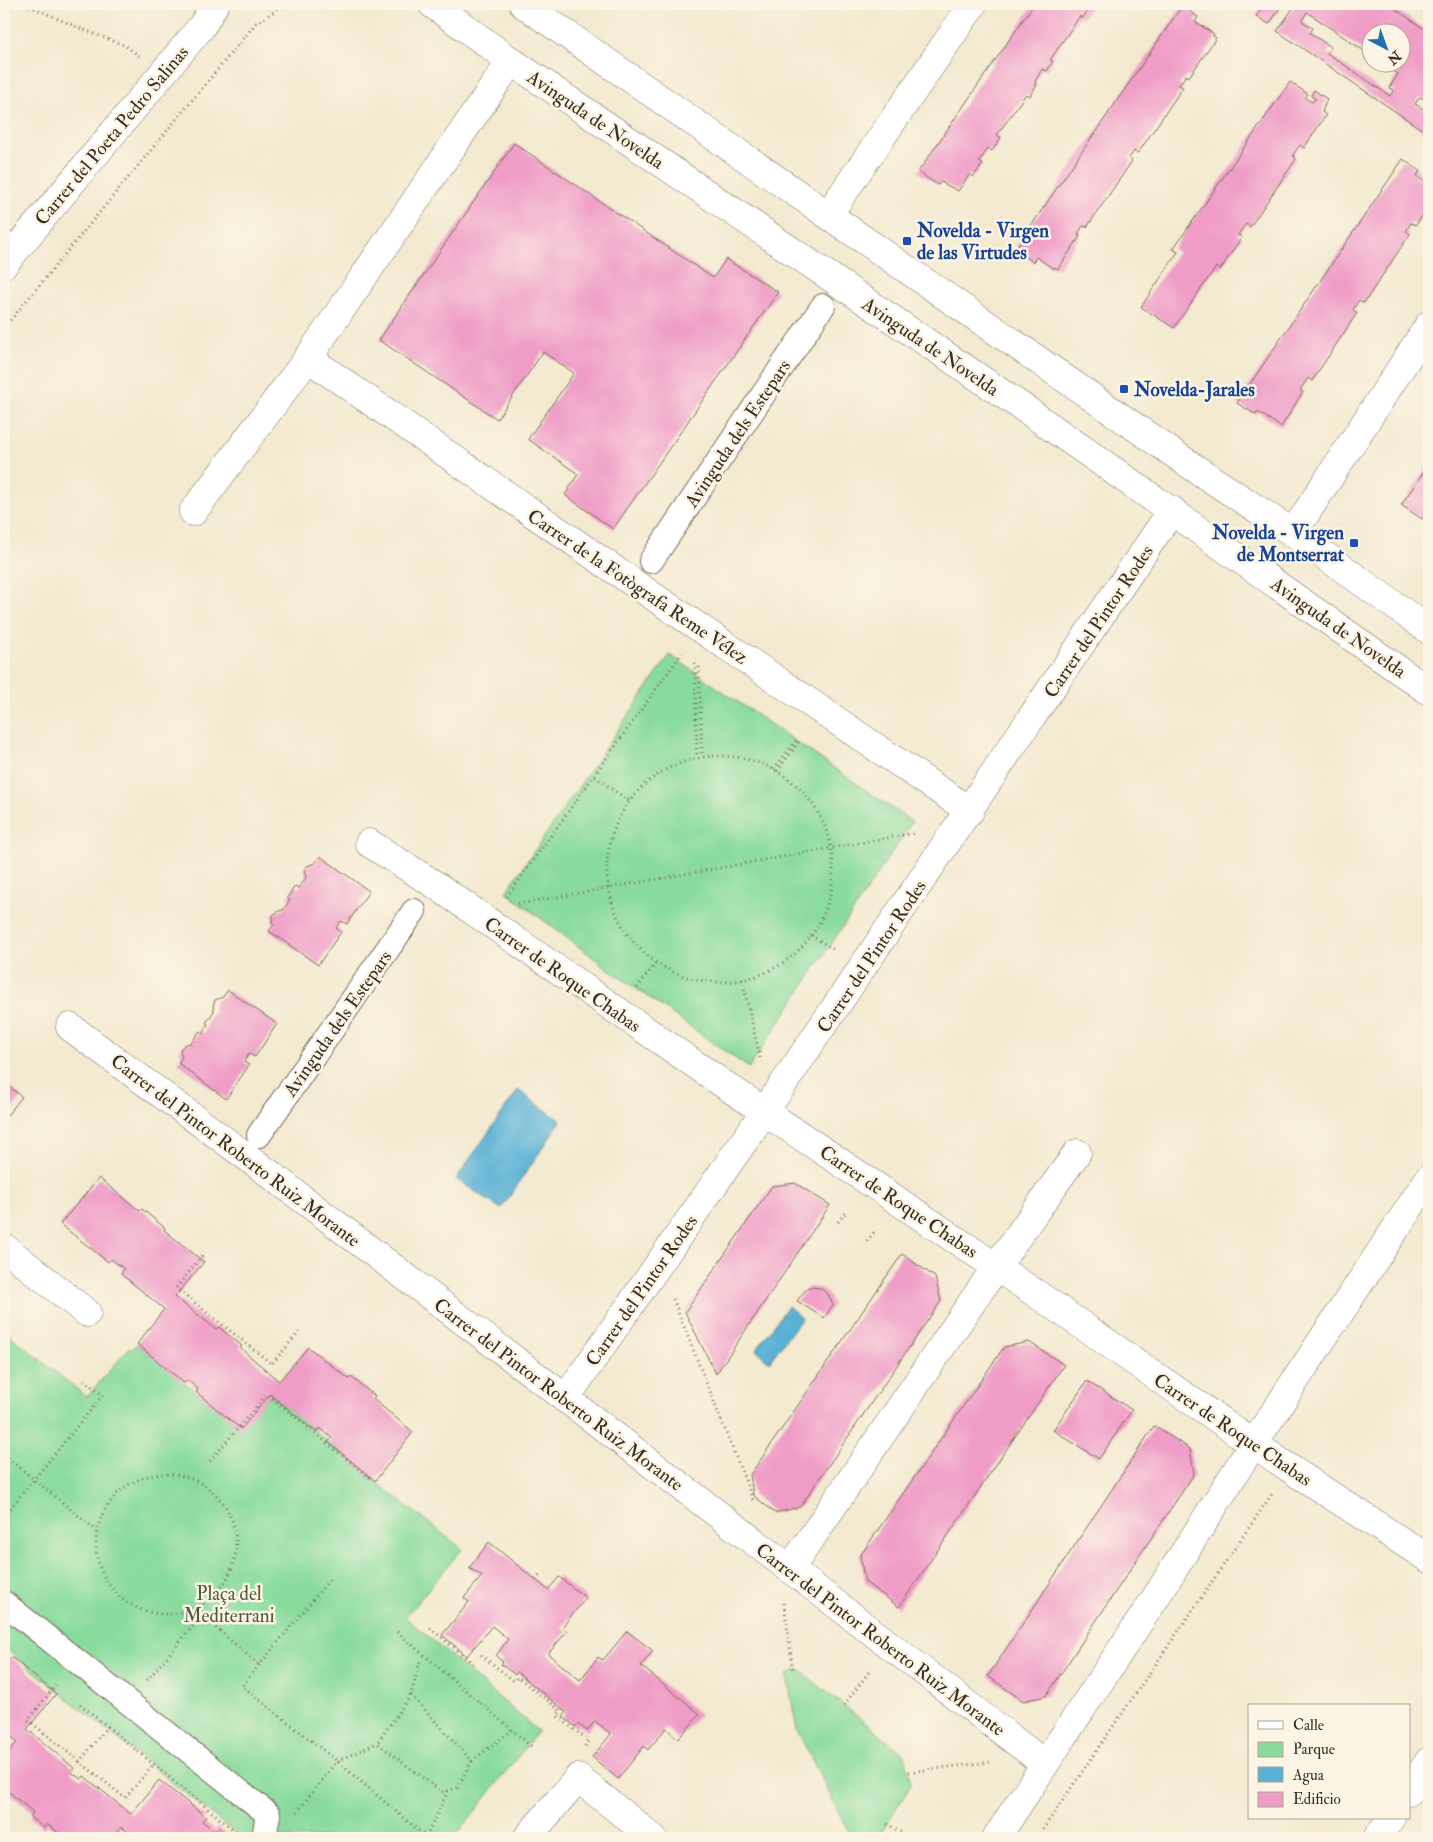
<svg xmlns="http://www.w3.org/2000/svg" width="1433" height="1842" viewBox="0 0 1433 1842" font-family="'IM FELL Double Pica',serif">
  <rect width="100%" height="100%" fill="#fcf5e5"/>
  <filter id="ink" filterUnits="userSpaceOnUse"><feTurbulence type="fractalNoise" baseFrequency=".02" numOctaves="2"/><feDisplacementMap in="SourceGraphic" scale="10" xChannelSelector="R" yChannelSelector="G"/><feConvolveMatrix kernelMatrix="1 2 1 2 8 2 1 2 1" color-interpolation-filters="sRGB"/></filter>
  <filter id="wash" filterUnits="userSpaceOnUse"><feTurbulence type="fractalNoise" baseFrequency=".0096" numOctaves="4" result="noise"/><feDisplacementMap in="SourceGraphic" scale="20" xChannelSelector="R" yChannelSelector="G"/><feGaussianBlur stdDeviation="1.12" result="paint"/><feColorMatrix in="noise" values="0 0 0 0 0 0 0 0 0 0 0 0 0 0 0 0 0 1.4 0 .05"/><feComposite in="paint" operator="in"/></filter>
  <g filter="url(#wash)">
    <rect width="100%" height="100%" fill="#f3e9d0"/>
    <g fill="#89db9d" stroke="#62825e">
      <path d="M670,655l242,167 -163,246 -135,-95 -108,-81z"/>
      <path d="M4,1331l83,66 42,-49 3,2 5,-6 104,84 29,-34 105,87 87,68 -57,68 133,114 -84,107h-213l-237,-191z"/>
      <path d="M797,1668l108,87 6,29 -33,54h-26l-55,-108 -10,-55z"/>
    </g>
    <g fill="#59b1d6" stroke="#4a6e7a">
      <path d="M518,1090l43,31 -60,88 -45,-30z"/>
      <path d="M788,1306l14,12 -33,44 -13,-12z"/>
    </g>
    <g id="blocks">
      <g fill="#ef9dc7" fill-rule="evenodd">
        <path d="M1034,4h55l3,2 -10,13 -2,-3 -30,44 3,1 -6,10 -5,-2 -7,13 2,2 -7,12 -4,-2 -29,41 4,3 -9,13 -4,-3 -9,14 4,2 -10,13 -3,-3 -12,17 -17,-9 -3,3 -20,-13z"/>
        <path d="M1265,4h18l-14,20 -13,-8z"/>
        <path d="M1296,4h92l41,28v70l-9,-5 -5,7 10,6 4,-6v25l-2,4 -150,-102zM1307,12l63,43v-23h30v30h-19l17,12 -9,14 5,2 -4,6 -63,-43 4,-6 -21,-14 3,-5 -11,-7z"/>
        <path d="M1182,6l16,11 -3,5 19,12 -1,2 3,2 -27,39 -3,-2 -7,10 4,2 -45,66 -4,-2 -5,7 3,3 -45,66 -4,-1 -5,8 2,2 -22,33 -3,-2 -1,2 -18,-12 -3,5 -18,-13z"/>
        <path d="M1290,82l18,12 -3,4 7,4 4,-3 -5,-3 3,-6 13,9 -5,13 4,3 -22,33 -4,-3 -7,10 3,4 -46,68 -4,-3 -8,11 4,2 -22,33 -4,-3 -42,61 -33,-21 37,-55 -5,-3z"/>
        <path d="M514,143l199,135 13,-19 52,33 -165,237 -48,-34 13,-21 -50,-35 46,-66 -31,-21 -46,67 -118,-79z"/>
        <path d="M1403,159l17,12 -3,5 12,8v22l-13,19 -5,-2 -5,8 4,3 -46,69 -5,-3 -6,10 4,3 -45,68 -4,-3 -8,12 3,2 -22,35 -23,-15 -2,3 -19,-12z"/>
        <path d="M1429,464v52l-3,-3 -4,6 -21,-14z"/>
        <path d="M320,856l49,35 -22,33 -6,-3 -5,7 5,4 -23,33 -49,-34 5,-7 -2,-2 1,-7 6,-4 4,-1 7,-10 -3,-2 8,-12 3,2 8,-10 -2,-8 3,-4 8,-3z"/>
        <path d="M228,990l49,34 -22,33 -6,-3 -5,8 5,3 -23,34 -48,-36 4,-6 -2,-5 1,-4 5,-4 5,-1 9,-12 3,3 5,-10 -2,-1 8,-12 -1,-5 2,-6 8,-3z"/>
        <path d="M4,1082l18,15 -18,22z"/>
        <path d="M99,1178l41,33 2,-2 23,19 -1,2 40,32 -29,35 41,32 3,-2 23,19 -2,2 39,33 29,-34 41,32 2,-2 24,19 -2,3 40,33 -38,49 -47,-39 4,-4 -12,-10 -4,4 -46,-38 -29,35 -45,-37 2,-3 -10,-9 -4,3 -47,-39 27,-35 -43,-35 3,-5 -13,-10 -3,3 -48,-38z"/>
        <path d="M795,1183l35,22 -114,169 -31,-62 87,-126z"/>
        <path d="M902,1254l33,23 6,24 -141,206 -25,6 -22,-18 -3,-20z"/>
        <path d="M808,1287l12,1 8,6 5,11 -9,13 -27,-17z"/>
        <path d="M1029,1342l35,23 -165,242 -34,-25 -5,-26 144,-209z"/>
        <path d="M1087,1381l45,29 -33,49 -46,-29z"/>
        <path d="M1154,1426l36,23 4,25 -148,222 -23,5 -35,-25z"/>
        <path d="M489,1542l59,48 11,-13 27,21 -24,29 5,4 -19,23 32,26 18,-23 5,3 24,-29 26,20 -12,15 59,48 -22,25 -12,-11 -18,22 -4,-4 -26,33 -26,-22 19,-23 -16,-13 -8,10 -9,-7 -2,3 -13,-10 3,-5 -49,-40 -2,3 -14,-11 2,-2 -7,-6 12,-17 -16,-13 -25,30 -25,-21 27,-33 -5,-4 18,-22 -13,-8z"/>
        <path d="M11,1657l45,37 -29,35 47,39 -3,4 10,7 3,-3 47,38 28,-34 47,37 -4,4 13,10 3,-4 14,11h-96l-15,-11 -9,11h-47l-18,-14 -3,4 -14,-11 3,-5 -29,-24v-30l13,-16 -13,-11v-73l4,3z"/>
      </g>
    </g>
  </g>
  <g filter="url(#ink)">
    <use href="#blocks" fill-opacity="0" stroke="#7b6d5c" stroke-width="1"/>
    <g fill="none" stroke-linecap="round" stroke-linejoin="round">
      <g stroke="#7b6d5c" stroke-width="26">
        <g id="pedestrian">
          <path d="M651,561l172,-255"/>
          <path d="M259,1135l155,-224"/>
          <path d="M4,1603l264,211 -4,24"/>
        </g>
      </g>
      <g stroke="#7b6d5c" stroke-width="29">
        <g id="minor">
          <path d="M828,215l145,-211"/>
          <path d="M308,358l327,226 335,227"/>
          <path d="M193,512l115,-154 203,-297"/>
          <path d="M1293,533l136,-208"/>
          <path d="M369,843l65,41 285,197 322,216 248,171 140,91"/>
          <path d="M70,1027l188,138 532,404 255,195"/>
          <path d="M4,1247l83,66"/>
          <path d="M565,1399l200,-288 407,-601"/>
          <path d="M790,1569l206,-302 81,-114"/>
          <path d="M1409,1791l20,-30"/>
          <path d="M527,1838l51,-60 75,60"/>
          <path d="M1377,1838l14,-20"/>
        </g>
      </g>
      <g stroke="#7b6d5c" stroke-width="29">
        <path id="tertiary" d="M996,1838l158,-238 100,-157 175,-265"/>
      </g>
      <g stroke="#7b6d5c" stroke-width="29">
        <g id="secondary">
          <path d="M432,4l79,57 517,350 401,280"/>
          <path d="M523,4l305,211 365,252 100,66 136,97"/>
          <path d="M4,264l198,-238 13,-22"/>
        </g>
      </g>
      <g stroke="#7b6d5c" stroke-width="3" stroke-dasharray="1 4" stroke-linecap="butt">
        <path d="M25,4l52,23 49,19 13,10"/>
        <path d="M4,328l252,-305 30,-19"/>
        <path d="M695,663l2,95"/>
        <path d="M699,667l3,89"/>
        <circle cx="720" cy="869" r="113"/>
        <path d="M774,769l24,-31"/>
        <path d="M777,771l24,-32"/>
        <path d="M595,777l34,24"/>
        <path d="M507,897l175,-244"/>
        <path d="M518,904l397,-71"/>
        <path d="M811,935l25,16"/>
        <path d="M742,979l19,83"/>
        <path d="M637,988l19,-25"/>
        <path d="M838,1222l8,-10"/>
        <path d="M867,1241l8,-10"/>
        <path d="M202,1256l-26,32 96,76 27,-32"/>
        <path d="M673,1299l80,201"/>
        <path d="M4,1455l93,76"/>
        <path d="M210,1461l57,-67 103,84"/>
        <circle cx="166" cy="1544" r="70"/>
        <path d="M4,1516l99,-121 -19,-15"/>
        <path d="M329,1580l-87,106 95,75 90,77"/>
        <path d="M535,1580l7,-7"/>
        <path d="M784,1603l9,68"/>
        <path d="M193,1608l66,57"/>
        <path d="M430,1628l44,36"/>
        <path d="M397,1632l135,115"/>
        <path d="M481,1655l33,26 4,-4 43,34 -4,5 32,25 -6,8"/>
        <path d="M147,1680l55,-64"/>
        <path d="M56,1685l-28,35 97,78 29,-34"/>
        <path d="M411,1695l61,66 -15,27 -15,4 -65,-49 34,-48 9,-34"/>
        <path d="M80,1704l156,128"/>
        <path d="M844,1705l27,-36"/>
        <path d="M472,1761l40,-31"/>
        <path d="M79,1762l28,-35"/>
        <path d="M909,1772l81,-10"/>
        <path d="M297,1812l40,-51 40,-18"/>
        <path d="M887,1824l23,14"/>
        <path d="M426,1837l22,-46"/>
        <path d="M1037,1838l235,-344"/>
      </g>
      <use href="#pedestrian" stroke="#fff" stroke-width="24"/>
      <use href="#minor" stroke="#fff" stroke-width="28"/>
      <use href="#tertiary" stroke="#fff" stroke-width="28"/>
      <use href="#secondary" stroke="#fff" stroke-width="28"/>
    </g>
  </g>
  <g fill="#1a4fb4" stroke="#fcf5e5" stroke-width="2">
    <rect x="902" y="236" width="10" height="10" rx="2.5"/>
    <rect x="1119" y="384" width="10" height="10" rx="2.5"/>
    <rect x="1349" y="538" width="10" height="10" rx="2.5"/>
  </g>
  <g text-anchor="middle" stroke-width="5" stroke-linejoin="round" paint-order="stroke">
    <g font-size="19" fill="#3b2a1e" stroke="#fcf5e5">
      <text transform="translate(596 119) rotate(34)" y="7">Avinguda de Novelda</text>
      <text transform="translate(111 135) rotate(-50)" y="7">Carrer del Poeta Pedro Salinas</text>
      <text transform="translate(931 346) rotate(34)" y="7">Avinguda de Novelda</text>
      <text transform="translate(737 433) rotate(-56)" y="7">Avinguda dels Estepars</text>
      <text transform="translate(638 586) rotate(34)" y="7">Carrer de la Fotògrafa Reme Vélez</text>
      <text transform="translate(1098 621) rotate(-56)" y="7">Carrer del Pintor Rodes</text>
      <text transform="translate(1339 627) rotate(35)" y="7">Avinguda de Novelda</text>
      <text transform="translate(871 956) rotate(-56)" y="7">Carrer del Pintor Rodes</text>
      <text transform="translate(563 974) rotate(35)" y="7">Carrer de Roque Chabas</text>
      <text transform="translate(337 1023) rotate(-55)" y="7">Avinguda dels Estepars</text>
      <text transform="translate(236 1150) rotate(37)" y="7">Carrer del Pintor Roberto Ruiz Morante</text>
      <text transform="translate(899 1201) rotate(34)" y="7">Carrer de Roque Chabas</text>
      <text transform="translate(641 1290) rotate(-55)" y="7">Carrer del Pintor Rodes</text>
      <text transform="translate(559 1394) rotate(37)" y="7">Carrer del Pintor Roberto Ruiz Morante</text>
      <text transform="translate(1233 1429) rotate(34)" y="7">Carrer de Roque Chabas</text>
      <text transform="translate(881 1639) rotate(37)" y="7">Carrer del Pintor Roberto Ruiz Morante</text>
    </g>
    <g font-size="19" font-weight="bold" fill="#164399" stroke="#fcf5e5" text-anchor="start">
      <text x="917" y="237">Novelda - Virgen<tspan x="917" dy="22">de las Virtudes</tspan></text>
      <text x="1134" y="396">Novelda-Jarales</text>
      <text x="1344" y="539" text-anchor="end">Novelda - Virgen<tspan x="1344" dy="22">de Montserrat</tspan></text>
    </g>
    <g font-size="19" fill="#4e563e" stroke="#fcf5e5">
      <text x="229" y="1600">Plaça del<tspan x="229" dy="22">Mediterrani</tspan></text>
    </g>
  </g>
  <rect width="1433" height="1842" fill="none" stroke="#fcf5e5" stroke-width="20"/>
  <rect x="1248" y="1704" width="162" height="115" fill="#fcf5e5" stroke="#afa495"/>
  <rect x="1258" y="1721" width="25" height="8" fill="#ffffff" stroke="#afa495"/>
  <text x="1293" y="1730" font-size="15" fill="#3b2a1e">Calle</text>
  <rect x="1258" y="1742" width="25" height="15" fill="#89db9d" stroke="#afa495"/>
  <text x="1293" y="1754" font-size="15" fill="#3b2a1e">Parque</text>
  <rect x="1258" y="1767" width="25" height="15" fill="#59b1d6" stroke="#afa495"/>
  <text x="1293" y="1780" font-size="15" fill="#3b2a1e">Agua</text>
  <rect x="1258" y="1792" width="25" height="15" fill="#ef9dc7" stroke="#afa495"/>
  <text x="1293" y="1804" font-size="15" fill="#3b2a1e">Edificio</text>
  <g transform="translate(1386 48) rotate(139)"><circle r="24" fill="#fcf5e5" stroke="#afa495"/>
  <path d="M0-4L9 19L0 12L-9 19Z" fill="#1f6fb2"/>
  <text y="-8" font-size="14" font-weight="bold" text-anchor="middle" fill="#3b2a1e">N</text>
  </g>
</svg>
